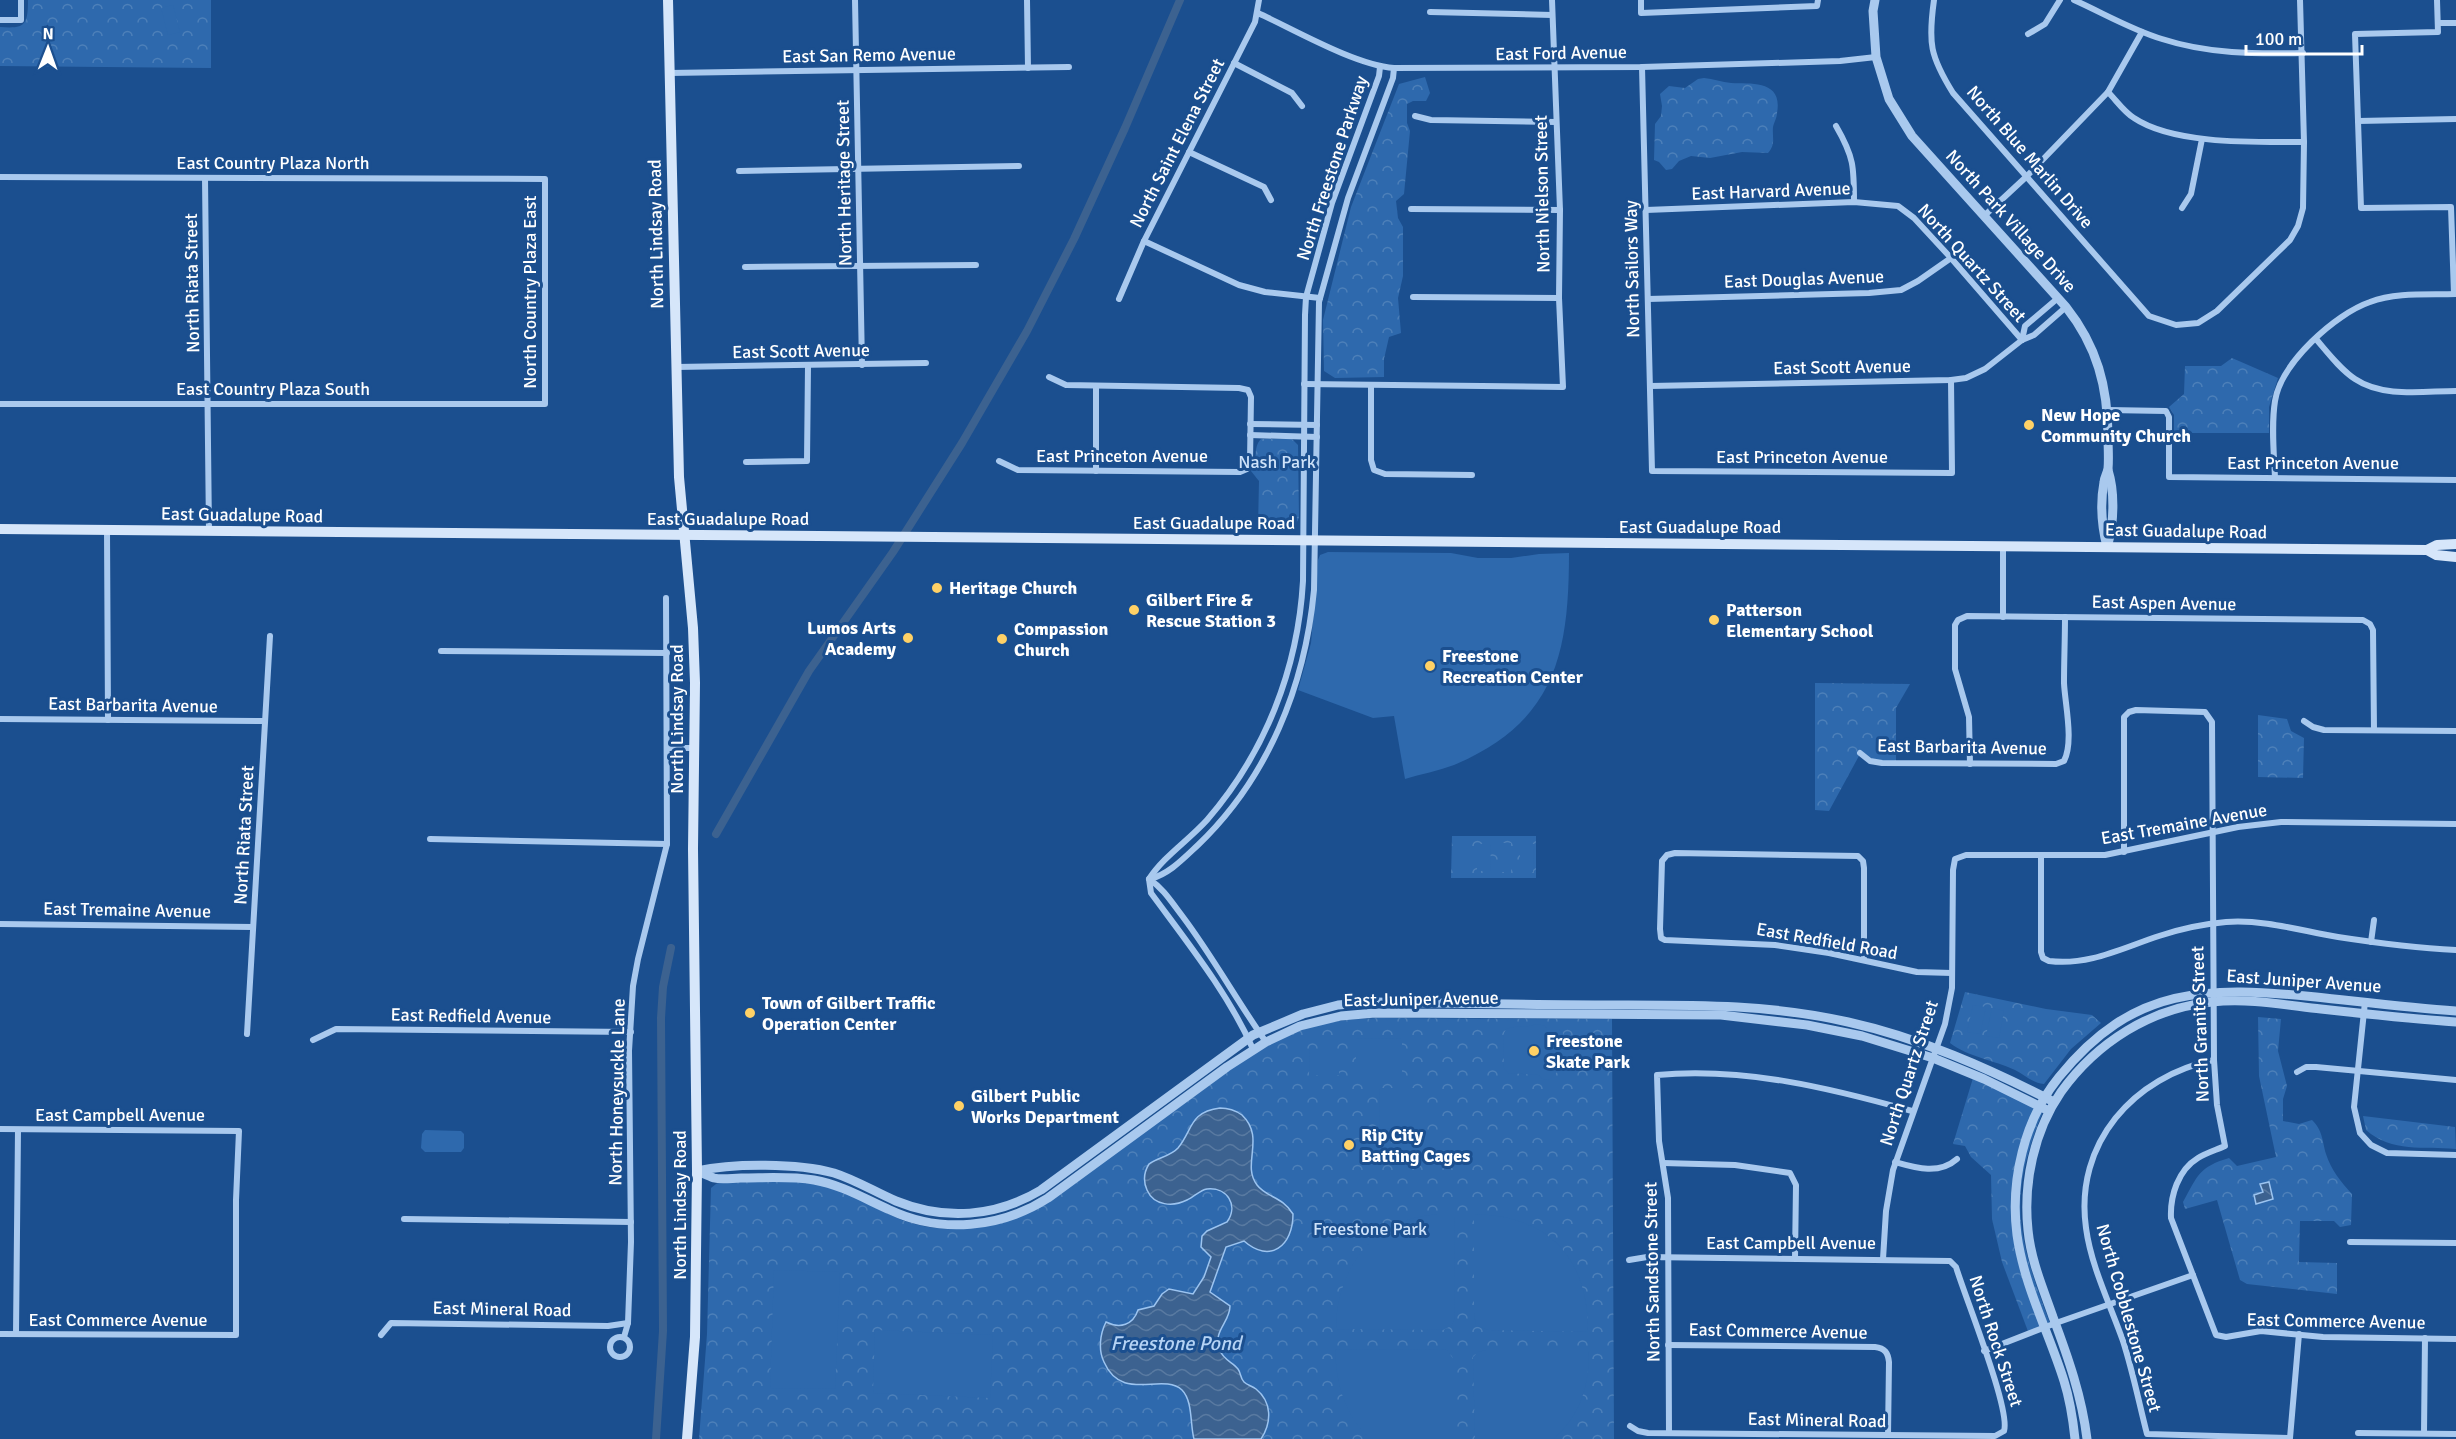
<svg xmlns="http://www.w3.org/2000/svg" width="2456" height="1439" viewBox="0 0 2456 1439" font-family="Signika,sans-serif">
  <defs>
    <pattern id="forest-crowns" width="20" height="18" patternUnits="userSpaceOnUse" patternTransform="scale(1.5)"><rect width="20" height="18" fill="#2e69ad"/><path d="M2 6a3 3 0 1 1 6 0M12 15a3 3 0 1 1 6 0" fill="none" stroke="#4d80b9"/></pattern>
    <pattern id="water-waves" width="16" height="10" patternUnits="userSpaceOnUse" patternTransform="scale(1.5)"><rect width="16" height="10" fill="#3c6290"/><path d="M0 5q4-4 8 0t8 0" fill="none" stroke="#597aa1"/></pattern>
  </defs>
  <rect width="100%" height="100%" fill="#1b4f8f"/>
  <g fill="url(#forest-crowns)">
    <path d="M28,0h183v68l-211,-2v-39c25,2 28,-2 28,-27z"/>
    <path d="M1425,77l5,16 -4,8h-13l-6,3v19l3,8 -6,63 -8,7 2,17 5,9v49l-5,22 3,35 -12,4 -5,22v18l-49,1 -11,-7 -1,-51 28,-113 48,-123z"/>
    <path d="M1704,78c9,1 18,4 27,5 21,1 52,-3 46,30 0,5 -3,9 -4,14 -1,11 3,17 -5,26l-26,-1 -32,6 -19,-2 -12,5 -7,8 -6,1 -7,-8 -5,-2 1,-36 6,-8 1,-10 -2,-12 9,-8 16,2 13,-9z"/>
    <path d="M2232,358l46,20 -9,29v26h-95v-18l-5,-8 15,-13 1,-28h36z"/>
    <path d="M1261,439h31l6,6 1,72c-4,17 -26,11 -41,11l1,-47 -8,-10c8,-10 1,-23 10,-32z"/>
    <path d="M1815,683l95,1 -14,24v55l-20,-1 -16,-8 -31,57 -14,-1z"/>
    <path d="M2258,715l29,4 4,12 13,7 -1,40 -45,-1z"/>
    <path d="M1452,836h84v42h-85z"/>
    <path d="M1965,992l81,17 46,6 9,8 -30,26 -27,35c-12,-1 -19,-9 -29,-14 -21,-10 -47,-13 -65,-27z"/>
    <path d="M2258,1017l23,2 -3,32 9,35 -4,13v22l16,3 13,-4c11,11 10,20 14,34 5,16 15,28 26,40l-1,31 -11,2 -6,-6h-34l-1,41 38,1v31l-90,-10 -7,-4 -23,-80 -32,9 -2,-7c15,-27 16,-35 46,-44l8,8 39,-9 -17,-81z"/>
    <path d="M1378,1018l234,1 2,420h-915l8,-105 4,-146 5,-4c13,-5 31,-2 46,-2 18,0 37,-1 55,2 29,6 53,22 80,34 50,21 105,9 151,-15 45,-34 91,-67 137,-100 37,-27 73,-57 116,-73 24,-9 52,-11 77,-12z"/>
    <path d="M1973,1078l71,31c-38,90 -26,129 7,217l-22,8 -27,-72 -10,-43 -1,-44 -20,-18 -6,-11 -12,-2z"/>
    <path d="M2363,1116l92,11 1,22c-32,-3 -64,4 -90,-19z"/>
  </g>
  <g fill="#2e69ad">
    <path d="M173,5l7,27 -12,3 -7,-27z"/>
    <path d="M1328,552l123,1 27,5h33l28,-4 30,-1c0,100 -13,169 -115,212 -16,6 -33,9 -49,14l-11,-63 -21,2 -75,-28 13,-47 7,-83 2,-5z"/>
    <rect x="1456" y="843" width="13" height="28"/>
    <rect x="1498" y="843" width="13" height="29"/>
    <path d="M1477,844h14l-1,27h-13z"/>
    <path d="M1520,844h14l-1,28h-13z"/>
    <path d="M1973,1005l13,2 -6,27 -13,-2z"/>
    <path d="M1992,1008l12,3 -5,27 -13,-2z"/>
    <path d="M1537,1024l8,2 2,3h12l5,6v30l-15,15 -6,-1 -5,-4 -30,-2 -4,-5 -1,-32 3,-7c11,-4 21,-1 31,-5z"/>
    <path d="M1356,1038l46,1v40h-46z"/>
    <path d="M1310,1050h29v25h-30z"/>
    <path d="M1380,1088h45v41l-46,-1z"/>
    <path d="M425,1130l36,1 3,3v14l-3,4h-36l-4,-4 1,-14z"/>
    <path d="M1437,1214h18l-1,106 -3,6 -8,4 -107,-1c0,-42 20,-86 60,-105 13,-6 28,-8 41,-10z"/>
    <path d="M1474,1214c76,2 114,44 114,118l-99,-2 -13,-4 -2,-13z"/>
    <path d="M774,1270l66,2 -5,117 -65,-1z"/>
    <path d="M875,1330l118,5 -3,63 -117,-5z"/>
    <path d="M1335,1349l112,1 7,10v79h-83c-27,-23 -35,-57 -36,-90z"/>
    <path d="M1486,1350h103c0,36 -8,65 -36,89h-78l-2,-82 5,-5z"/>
  </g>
  <g fill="url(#water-waves)" stroke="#9cc4f0" stroke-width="1.5">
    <path d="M1220,1108c8,0 15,2 22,7 24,23 -1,49 15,70 10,13 25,11 36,29 0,32 -23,50 -49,27l-18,6 -16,45 20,14c0,16 -17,25 -11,43 5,12 14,13 19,20 3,4 2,9 6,13 3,3 8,4 12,7 16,13 16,33 5,50h-67c-4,-14 -1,-38 -12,-49 -20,-18 -60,13 -78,-28 -6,-12 -4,-28 2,-40 14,7 27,3 32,-12l16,-4 8,-12 7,-5 24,5 11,-17 7,-20 -10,-10 1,-11 5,-5 20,-9c12,-17 0,-35 -20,-33 -7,1 -13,8 -20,11 -14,7 -33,6 -40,-10 -4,-9 -3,-18 2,-26 8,-6 22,-8 29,-16 15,-18 11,-36 42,-40z"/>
    <path d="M2269,1182l4,17 -17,5 -2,-9 9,-3 -3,-8z"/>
  </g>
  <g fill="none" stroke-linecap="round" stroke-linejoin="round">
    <g stroke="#3c6290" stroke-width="8">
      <path d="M716,834l93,-163 84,-119 69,-109 65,-112 47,-92 51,-111 55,-128"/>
      <path d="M656,1439l7,-108 -2,-313 2,-31 8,-39"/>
    </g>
    <g stroke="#a9c9ee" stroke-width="6">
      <path d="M855,0l7,365"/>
      <path d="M1027,0l1,68"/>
      <path d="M1641,0v13l176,-7 1,-6"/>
      <path d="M1934,0c-6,43 -4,56 19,93l196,223 27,9 22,-2 19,-12 73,-71 8,-14 5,-18 1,-66 -4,-142"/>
      <path d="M2074,0c29,13 58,30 88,39 46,15 93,15 141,14"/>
      <path d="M2437,0l1,32 -83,2 6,174 90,-1 3,87"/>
      <path d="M1430,12l122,3"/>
      <path d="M1258,13c37,17 97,52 136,55l248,-1 198,-6 36,-4"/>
      <path d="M0,20h21v-20"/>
      <path d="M2438,23h18"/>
      <path d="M2028,34l17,-10 15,-24"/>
      <path d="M1234,63l58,30 10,13"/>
      <path d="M1642,67l10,404 300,2 -1,-93"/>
      <path d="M669,73l400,-6"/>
      <path d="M2108,92c8,8 16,20 26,26 40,27 123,24 170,24"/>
      <path d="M1415,116l16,4 125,2"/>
      <path d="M2358,121l98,-2"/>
      <path d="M1836,126c18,31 18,41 18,76"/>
      <path d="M1189,152l75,35 7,13"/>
      <path d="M739,171l280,-5"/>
      <path d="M0,177l545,2v225h-545"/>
      <path d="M205,178l4,353"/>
      <path d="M2182,208l9,-14 11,-55"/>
      <path d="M1411,209l149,1"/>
      <path d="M1646,210l208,-8 44,4 16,12 37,40 71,82"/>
      <path d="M1984,216l42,-39 82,-85 34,-60"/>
      <path d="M1144,241l95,44 26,7 55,6"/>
      <path d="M745,267l231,-2"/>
      <path d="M1413,297l146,1"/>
      <path d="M1119,299l25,-58 111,-219 4,-22"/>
      <path d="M1648,299l221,-6 32,-3 17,-9 33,-23"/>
      <path d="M2316,339c12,14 24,30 39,40 28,19 69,12 101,12"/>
      <path d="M2022,340l3,-14 33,-28"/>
      <path d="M676,367l250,-4"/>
      <path d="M1304,384l259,3 -4,-89 1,-88 -8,-210"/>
      <path d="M1371,385v75l3,10 11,4 87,1"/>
      <path d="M1650,386l301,-6 15,-2 19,-9 37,-29 12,-5 32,-28"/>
      <path d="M2108,410l58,1 3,6v60l287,3"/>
      <path d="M1250,424l67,1"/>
      <path d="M1250,435l67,2"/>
      <path d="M999,461l19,9 222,2 7,-3 3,-8 1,-64 -3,-7 -9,-2 -173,-3 -17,-8"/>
      <path d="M746,462l61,-1 1,-95"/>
      <path d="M1096,471v-84"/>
      <path d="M2275,478c-1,-25 -4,-52 0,-77 6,-38 60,-87 95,-99 26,-10 59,-7 86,-8"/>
      <path d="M107,530l1,190"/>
      <path d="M2003,617v-71"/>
      <path d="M441,651l226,2"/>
      <path d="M0,719l265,2"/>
      <path d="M2304,721l9,6 11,3 132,1"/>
      <path d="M667,748h27"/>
      <path d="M1860,753l10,8 12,2 174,1 8,-3c10,-19 1,-57 0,-78 0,-22 1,-44 1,-66"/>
      <path d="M1970,764l-1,-47 -14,-48v-44l3,-5 9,-4 396,4 7,4 3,6 1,100"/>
      <path d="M430,839l237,5"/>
      <path d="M2124,852v-135l5,-5 7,-2 69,2 7,10 2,338 3,45 8,41c-9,4 -19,7 -27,12 -20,12 -28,38 -27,60l45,117 10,2 35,-6 62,6 133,2"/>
      <path d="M2041,856v96l2,6 6,3c40,5 73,-13 110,-25 21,-7 44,-12 67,-14 37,-3 76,9 112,15 39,6 79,11 118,13"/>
      <path d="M1149,879c15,10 23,24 34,38 30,40 54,84 83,125"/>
      <path d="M1150,879c19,-5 33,-20 48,-34 70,-67 107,-159 116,-255l5,-288 29,-104 45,-120 1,-10"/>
      <path d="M0,924l253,3"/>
      <path d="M2371,942l3,-22"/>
      <path d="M1864,960v-92l-1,-7 -5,-5 -183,-3 -8,2 -5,6 -2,68 1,9 4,2 110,5 54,8 88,19 35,1"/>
      <path d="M2365,1002l-11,105 6,26 11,12 16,8 69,2"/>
      <path d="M247,1034l23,-398"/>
      <path d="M313,1040l23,-11 295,3"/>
      <path d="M1253,1049c-25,-56 -66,-107 -102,-156l-2,-14c15,-23 39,-38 58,-59 58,-67 91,-151 96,-239l2,-266 1,-18 26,-94 47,-127 1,-9"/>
      <path d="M2214,1060c-80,16 -140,83 -128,168 5,38 24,76 37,113 10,31 16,62 24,93l143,4 9,-104"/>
      <path d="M2297,1072l9,-5h10l140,13"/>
      <path d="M0,1129l239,2 -3,69v135l-236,-1"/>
      <path d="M1895,1162c21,6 44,13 62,-3"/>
      <path d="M1663,1163l72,2 55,8 6,12 -1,73"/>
      <path d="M404,1219l227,3"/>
      <path d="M2350,1242l106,1"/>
      <path d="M1883,1259l3,-48 7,-41 52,-146 7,-36 1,-118 2,-11 11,-4h139l133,-28 43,-5 175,2"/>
      <path d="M1629,1260l18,-3 303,4 6,6c9,30 55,143 48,164l-9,5 -347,-3 -10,-2 -8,-5"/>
      <path d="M16,1334l2,-204"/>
      <path d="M381,1335l10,-12 217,3 20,-3"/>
      <circle cx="620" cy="1347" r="10"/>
      <path d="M624,1337l4,-14 3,-81 -2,-191 4,-65 5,-27 29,-115 -1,-246"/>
      <path d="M1668,1345l207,2c10,1 13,6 14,15l-1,73"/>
      <path d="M1984,1351l72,-28 137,-48"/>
      <path d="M1669,1433l-1,-235 -9,-57 -2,-66c87,-8 173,13 255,36"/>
      <path d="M2358,1433l98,1"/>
      <path d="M2424,1433l1,-95"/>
    </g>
    <g stroke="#a9c9ee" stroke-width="9">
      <path d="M1875,0l-2,11 3,46 13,42 23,37 154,171c31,39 42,80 42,130 0,10 1,22 0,32 -1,5 -4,9 -4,13 -4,21 -2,45 3,65"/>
      <path d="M2108,470c7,22 6,52 0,74"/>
      <path d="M697,1171c36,-8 101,-8 137,2 22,7 41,19 62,28 49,20 100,16 145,-11l212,-155 50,-21 35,-9 35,-3c80,1 160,3 240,3 80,0 157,-1 235,17 72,16 140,46 206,80"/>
      <path d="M697,1171c5,2 11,5 17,7 8,2 19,0 27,0 24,0 49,-2 73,2 28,5 51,19 76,30 51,24 111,18 158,-12l179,-131 39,-25 34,-16 41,-10 34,-3 346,2 86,10 55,11 71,22 51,21 65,32"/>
      <path d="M2075,1439c-2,-19 -5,-39 -11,-58 -15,-48 -40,-95 -47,-146 -7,-54 7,-115 42,-158 74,-92 149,-91 257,-80 47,5 93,11 140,14"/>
      <path d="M2087,1439c-5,-42 -19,-82 -34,-122 -10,-29 -22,-56 -25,-87 -5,-47 6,-99 33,-138 36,-50 90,-84 151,-90 36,-4 73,3 109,7 45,5 90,10 135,13"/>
    </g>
    <g stroke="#d6e6fa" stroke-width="10">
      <path d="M668,0l11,477 14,151 2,55 -2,166 4,322 -2,166 -8,102"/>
      <path d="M0,529l2427,21 10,-5 19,-1"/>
      <path d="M2427,550l9,5 20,2"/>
    </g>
  </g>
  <g fill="#ffd166" stroke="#1b4f8f" stroke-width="2">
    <circle cx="2029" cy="425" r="6"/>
    <circle cx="937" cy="588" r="6"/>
    <circle cx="1134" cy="610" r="6"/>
    <circle cx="1714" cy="620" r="6"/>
    <circle cx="908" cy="638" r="6"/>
    <circle cx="1002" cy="639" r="6"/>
    <circle cx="1430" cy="666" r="6"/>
    <circle cx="750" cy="1013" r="6"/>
    <circle cx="1534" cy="1051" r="6"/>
    <circle cx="959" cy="1106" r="6"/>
    <circle cx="1349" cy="1145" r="6"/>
  </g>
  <g text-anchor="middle" stroke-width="6" stroke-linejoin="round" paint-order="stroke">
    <g font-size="18" fill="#fff" stroke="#1b4f8f">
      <text transform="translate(1561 53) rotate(-1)" y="6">East Ford Avenue</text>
      <text transform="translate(869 55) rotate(-1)" y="6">East San Remo Avenue</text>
      <text transform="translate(1177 143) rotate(-63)" y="6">North Saint Elena Street</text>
      <text transform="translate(2030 157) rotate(49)" y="6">North Blue Marlin Drive</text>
      <text x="273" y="169">East Country Plaza North</text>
      <text transform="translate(1332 168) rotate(-72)" y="6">North Freestone Parkway</text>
      <text transform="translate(844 183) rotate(-91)" y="6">North Heritage Street</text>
      <text transform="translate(1771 191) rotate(-2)" y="6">East Harvard Avenue</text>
      <text transform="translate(1542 194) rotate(-91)" y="6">North Nielson Street</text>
      <text transform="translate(2011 221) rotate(48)" y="6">North Park Village Drive</text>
      <text transform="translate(656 234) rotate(-91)" y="6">North Lindsay Road</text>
      <text transform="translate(1972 263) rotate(48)" y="6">North Quartz Street</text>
      <text transform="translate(1632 269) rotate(-91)" y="6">North Sailors Way</text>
      <text transform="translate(1804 279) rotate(-2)" y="6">East Douglas Avenue</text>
      <text transform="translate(192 283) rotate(-91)" y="6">North Riata Street</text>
      <text transform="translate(530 292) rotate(-90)" y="6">North Country Plaza East</text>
      <text transform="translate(801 351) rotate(-1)" y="6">East Scott Avenue</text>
      <text transform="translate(1842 367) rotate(-1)" y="6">East Scott Avenue</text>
      <text x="273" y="395">East Country Plaza South</text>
      <text x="1122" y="462">East Princeton Avenue</text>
      <text x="1802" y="463">East Princeton Avenue</text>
      <text x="2313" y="469">East Princeton Avenue</text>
      <text transform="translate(242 515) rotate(1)" y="6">East Guadalupe Road</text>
      <text x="728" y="525">East Guadalupe Road</text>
      <text x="1214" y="529">East Guadalupe Road</text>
      <text x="1700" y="533">East Guadalupe Road</text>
      <text transform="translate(2186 531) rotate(1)" y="6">East Guadalupe Road</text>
      <text transform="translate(2164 603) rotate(1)" y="6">East Aspen Avenue</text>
      <text transform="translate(133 705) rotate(1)" y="6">East Barbarita Avenue</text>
      <text transform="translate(677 719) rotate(-90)" y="6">North Lindsay Road</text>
      <text transform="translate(1962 747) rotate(1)" y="6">East Barbarita Avenue</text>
      <text transform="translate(2184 824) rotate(-10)" y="6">East Tremaine Avenue</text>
      <text transform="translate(244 835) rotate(-87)" y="6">North Riata Street</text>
      <text transform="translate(127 910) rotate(1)" y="6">East Tremaine Avenue</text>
      <text transform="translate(1827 941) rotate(10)" y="6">East Redfield Road</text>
      <text transform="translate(2304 981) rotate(4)" y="6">East Juniper Avenue</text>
      <text transform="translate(1421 999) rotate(-1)" y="6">East Juniper Avenue</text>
      <text transform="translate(471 1016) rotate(1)" y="6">East Redfield Avenue</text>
      <text transform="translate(2200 1024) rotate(-92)" y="6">North Granite Street</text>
      <text transform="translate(1909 1073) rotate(-72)" y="6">North Quartz Street</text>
      <text transform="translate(617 1092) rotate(-89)" y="6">North Honeysuckle Lane</text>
      <text x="120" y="1121">East Campbell Avenue</text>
      <text transform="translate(680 1205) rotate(-90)" y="6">North Lindsay Road</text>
      <text x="1791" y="1249">East Campbell Avenue</text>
      <text transform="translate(1652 1272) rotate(-91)" y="6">North Sandstone Street</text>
      <text transform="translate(502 1309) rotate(1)" y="6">East Mineral Road</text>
      <text transform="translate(2129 1318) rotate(74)" y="6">North Cobblestone Street</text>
      <text x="118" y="1326">East Commerce Avenue</text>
      <text transform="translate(2336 1321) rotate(1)" y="6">East Commerce Avenue</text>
      <text transform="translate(1778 1331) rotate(1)" y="6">East Commerce Avenue</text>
      <text transform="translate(1996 1341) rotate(72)" y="6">North Rock Street</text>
      <text transform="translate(1817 1420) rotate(1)" y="6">East Mineral Road</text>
    </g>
    <g font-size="18" font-weight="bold" fill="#fff" stroke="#1b4f8f" text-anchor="start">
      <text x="2041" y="421">New Hope<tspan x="2041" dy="21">Community Church</tspan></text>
      <text x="949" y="594">Heritage Church</text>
      <text x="1146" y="606">Gilbert Fire &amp;<tspan x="1146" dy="21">Rescue Station 3</tspan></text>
      <text x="1726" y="616">Patterson<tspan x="1726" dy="21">Elementary School</tspan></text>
      <text x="896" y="634" text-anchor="end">Lumos Arts<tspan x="896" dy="21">Academy</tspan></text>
      <text x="1014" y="635">Compassion<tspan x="1014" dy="21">Church</tspan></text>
      <text x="1442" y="662">Freestone<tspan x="1442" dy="21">Recreation Center</tspan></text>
      <text x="762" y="1009">Town of Gilbert Traffic<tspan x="762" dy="21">Operation Center</tspan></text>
      <text x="1546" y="1047">Freestone<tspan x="1546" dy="21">Skate Park</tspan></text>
      <text x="971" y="1102">Gilbert Public<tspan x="971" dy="21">Works Department</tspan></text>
      <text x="1361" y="1141">Rip City<tspan x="1361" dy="21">Batting Cages</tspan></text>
    </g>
    <g font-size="18" fill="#cfe3fa" stroke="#1b4f8f">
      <text x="1277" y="468">Nash Park</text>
      <text x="1370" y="1235">Freestone Park</text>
    </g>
    <g font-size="20" font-style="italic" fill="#b5d3f5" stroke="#1b4f8f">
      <text x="1176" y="1350">Freestone Pond</text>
    </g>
  </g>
  <g transform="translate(48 48) rotate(1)" stroke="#1b4f8f" stroke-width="4.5" paint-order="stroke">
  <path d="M0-4.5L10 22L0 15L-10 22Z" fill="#ffffff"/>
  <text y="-9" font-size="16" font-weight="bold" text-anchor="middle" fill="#ffffff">N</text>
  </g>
  <path d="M2246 45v9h116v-9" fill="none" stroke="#ffffff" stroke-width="3"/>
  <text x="2255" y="45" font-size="18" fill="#ffffff" stroke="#1b4f8f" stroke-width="4.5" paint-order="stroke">100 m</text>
</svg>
